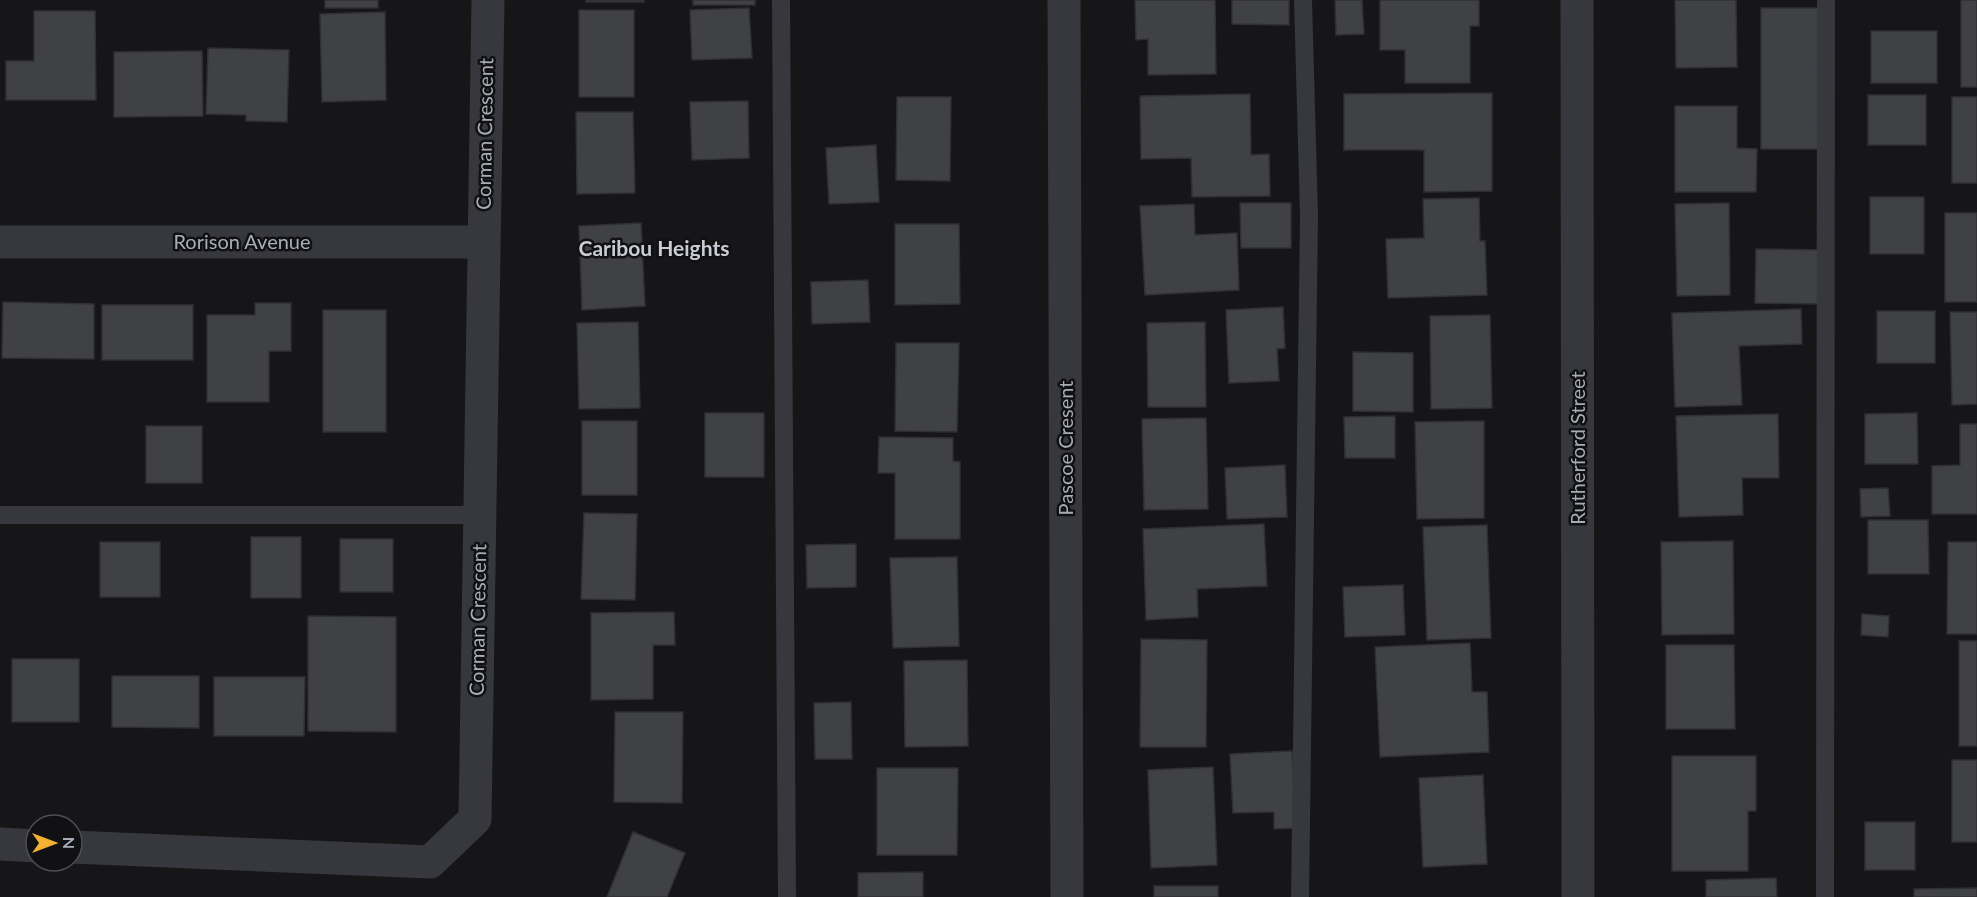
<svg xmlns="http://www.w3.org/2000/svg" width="1977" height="897" viewBox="0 0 1977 897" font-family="Lato,sans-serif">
  <rect width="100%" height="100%" fill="#161618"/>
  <g fill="#404145" stroke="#303034" stroke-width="1.5">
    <rect x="325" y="0" width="53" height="8"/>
    <rect x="586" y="0" width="58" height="2"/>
    <rect x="693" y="0" width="62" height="5"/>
    <path d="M1135,0h80l1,74 -68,1v-36l-12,1z"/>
    <path d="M1232,0h57v25l-57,-1z"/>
    <path d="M1335,0h27l2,34 -28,1z"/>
    <path d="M1380,0h99v26h-9v57h-65v-33h-25z"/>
    <path d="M1675,0h61l1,67 -61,1z"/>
    <rect x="1961" y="0" width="16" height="87"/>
    <path d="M749,8l3,50 -60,2 -2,-50z"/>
    <rect x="1761" y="8" width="57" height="141"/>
    <rect x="579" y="10" width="55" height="87"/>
    <path d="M34,11h61l1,89h-90v-39h28z"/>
    <path d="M385,12l1,88 -64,2 -2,-88z"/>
    <rect x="1871" y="31" width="66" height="52"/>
    <path d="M208,48l81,2 -2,72 -41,-1v-6l-40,-1z"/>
    <path d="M202,51l1,65 -89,1v-65z"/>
    <path d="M1492,93v98l-68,1v-42h-80v-56z"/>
    <path d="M1250,94l1,61 18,-1 1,42 -78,1 -1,-39 -50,1 -1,-63z"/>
    <rect x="1868" y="95" width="58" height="50"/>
    <path d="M897,97h54l-1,84 -54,-1z"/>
    <rect x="1952" y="97" width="25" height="86"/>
    <path d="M748,101l1,57 -57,2 -2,-58z"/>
    <path d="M1675,106h62v42l20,1 -1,43h-81z"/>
    <path d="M576,112h57l2,81 -58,1z"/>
    <path d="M876,145l3,57 -50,2 -3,-56z"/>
    <rect x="1870" y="197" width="54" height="57"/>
    <path d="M1479,198l1,43h5l2,54 -99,3 -2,-59 38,-1 -1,-39z"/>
    <path d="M1240,203h51v45h-50z"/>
    <path d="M1729,203l1,92 -53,1 -2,-92z"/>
    <path d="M1194,204l1,31 42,-2 2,57 -94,5 -5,-89z"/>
    <rect x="1945" y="213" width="32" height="89"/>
    <path d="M641,223l4,83 -63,4 -3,-84z"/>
    <path d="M895,224h64l1,80 -65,1z"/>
    <path d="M1756,249l64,1 -1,54 -64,-1z"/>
    <path d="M868,280l2,42 -58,2 -1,-42z"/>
    <path d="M3,302l91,2v55l-92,-1z"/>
    <path d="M255,303h36v48h-22v51h-62v-87h48z"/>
    <rect x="102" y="305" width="91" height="55"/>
    <path d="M1283,307l2,41 -8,1 2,32 -50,2 -3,-73z"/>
    <path d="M1801,309l1,35 -63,2 3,59 -67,2 -3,-94z"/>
    <rect x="323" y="310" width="63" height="122"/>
    <rect x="1877" y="311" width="58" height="52"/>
    <path d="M1950,312h27v92l-25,1z"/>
    <path d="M1490,315l2,93 -61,1 -1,-93z"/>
    <path d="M638,322l2,86 -61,1 -2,-86z"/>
    <path d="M1205,322l1,85h-58l-1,-84z"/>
    <path d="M896,343h63l-2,89 -62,-1z"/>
    <path d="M1353,352l60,1v59l-60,-1z"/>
    <rect x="705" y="413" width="59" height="64"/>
    <path d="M1917,413l1,51h-53v-50z"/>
    <path d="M1778,414l1,64h-37l1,37 -64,2 -3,-101z"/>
    <path d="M1395,416v42h-50l-1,-41z"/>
    <path d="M1206,418l2,91 -64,1 -2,-91z"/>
    <rect x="582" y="421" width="55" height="74"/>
    <path d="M1484,421v97l-67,1 -2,-97z"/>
    <path d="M1960,424h17v90h-45v-48l28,-1z"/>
    <rect x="146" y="426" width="56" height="57"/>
    <path d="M879,437l74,1v23l7,1v77h-65v-66h-17z"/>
    <path d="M1285,465l2,52 -60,2 -2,-51z"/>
    <path d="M1888,488l2,28 -29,1 -1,-28z"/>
    <path d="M584,513l53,1 -2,86 -54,-1z"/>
    <path d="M1868,520h60l1,54h-61z"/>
    <path d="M1264,524l3,62 -70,3 1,28 -52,3 -3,-91z"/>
    <path d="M1487,525l4,113 -64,2 -4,-113z"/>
    <rect x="251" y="537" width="50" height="61"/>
    <rect x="340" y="539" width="53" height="53"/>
    <path d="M1733,541l1,93 -72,1 -1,-93z"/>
    <rect x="100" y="542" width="60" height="55"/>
    <path d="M1948,542h29v92h-30z"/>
    <path d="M856,544v43l-49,1 -1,-43z"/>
    <path d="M957,557l2,89 -66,2 -3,-90z"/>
    <path d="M1403,585l2,50 -60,2 -2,-50z"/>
    <path d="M674,612l1,33h-22v54l-62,1v-87z"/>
    <path d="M1862,614l27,2 -1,21 -27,-2z"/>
    <path d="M308,616l88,1v115l-88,-1z"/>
    <path d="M1141,639l66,1 -1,107h-66z"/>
    <rect x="1959" y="641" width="18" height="105"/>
    <path d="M1470,643l2,49h15l2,60 -109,5 -5,-110z"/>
    <path d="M1666,645h68l1,84h-69z"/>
    <rect x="12" y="659" width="67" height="63"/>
    <path d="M967,660l1,86 -63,1 -1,-86z"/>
    <path d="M112,676h87v52l-87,-1z"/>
    <path d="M214,677h91l-1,59h-90z"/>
    <path d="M851,702l1,57h-37l-1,-56z"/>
    <path d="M615,712h68l-1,91 -68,-1z"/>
    <path d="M1292,751l4,77 -22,1v-17l-41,1 -3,-59z"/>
    <path d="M1672,756h84v55h-8v60h-76z"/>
    <rect x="1952" y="760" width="25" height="82"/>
    <path d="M1213,767l4,98 -66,3 -3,-98z"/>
    <path d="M877,768h81l-1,87h-80z"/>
    <path d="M1483,775l4,89 -64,3 -4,-89z"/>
    <rect x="1865" y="822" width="50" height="48"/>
    <path d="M633,832l52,21 -18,44h-60z"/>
    <path d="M923,872v25h-65v-24z"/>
    <path d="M1776,878l1,19h-71v-17z"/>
    <rect x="1154" y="886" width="64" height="11"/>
    <path d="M1977,888v9h-63v-8z"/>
  </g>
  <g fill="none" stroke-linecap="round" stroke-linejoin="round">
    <g stroke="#37383d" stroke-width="18">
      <path d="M781,0l6,897"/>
      <path d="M0,515h480"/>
      <path d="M1300,897l9,-682 -6,-215"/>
      <path d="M1825,897l1,-897"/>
    </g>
    <g stroke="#37383d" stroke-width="33">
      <path d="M1064,0l3,897"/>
      <path d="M1577,0l1,897"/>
      <path d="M0,242h483"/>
      <path d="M0,844l36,2"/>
      <path d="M72,847l358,15 45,-43 13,-819"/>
    </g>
  </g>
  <g text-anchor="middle" stroke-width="5" stroke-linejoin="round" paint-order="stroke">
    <g font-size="20" fill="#a8adb8" stroke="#111113">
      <text transform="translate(485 134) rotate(-89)" y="7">Corman Crescent</text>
      <text x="242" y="249">Rorison Avenue</text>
      <text transform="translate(1066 448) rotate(-90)" y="7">Pascoe Cresent</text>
      <text transform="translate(1578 448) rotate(-90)" y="7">Rutherford Street</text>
      <text transform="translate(478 620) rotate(-89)" y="7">Corman Crescent</text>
    </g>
    <g font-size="21" font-weight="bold" fill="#c9ccd4" stroke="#111113">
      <text x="654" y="256">Caribou Heights</text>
    </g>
  </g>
  <g transform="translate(54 843) rotate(90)"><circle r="28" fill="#111113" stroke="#4d4f55" stroke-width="1.5"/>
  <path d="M0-4.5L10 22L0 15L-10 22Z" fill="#f2b134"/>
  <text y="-9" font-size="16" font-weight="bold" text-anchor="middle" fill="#a8adb8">N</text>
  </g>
</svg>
